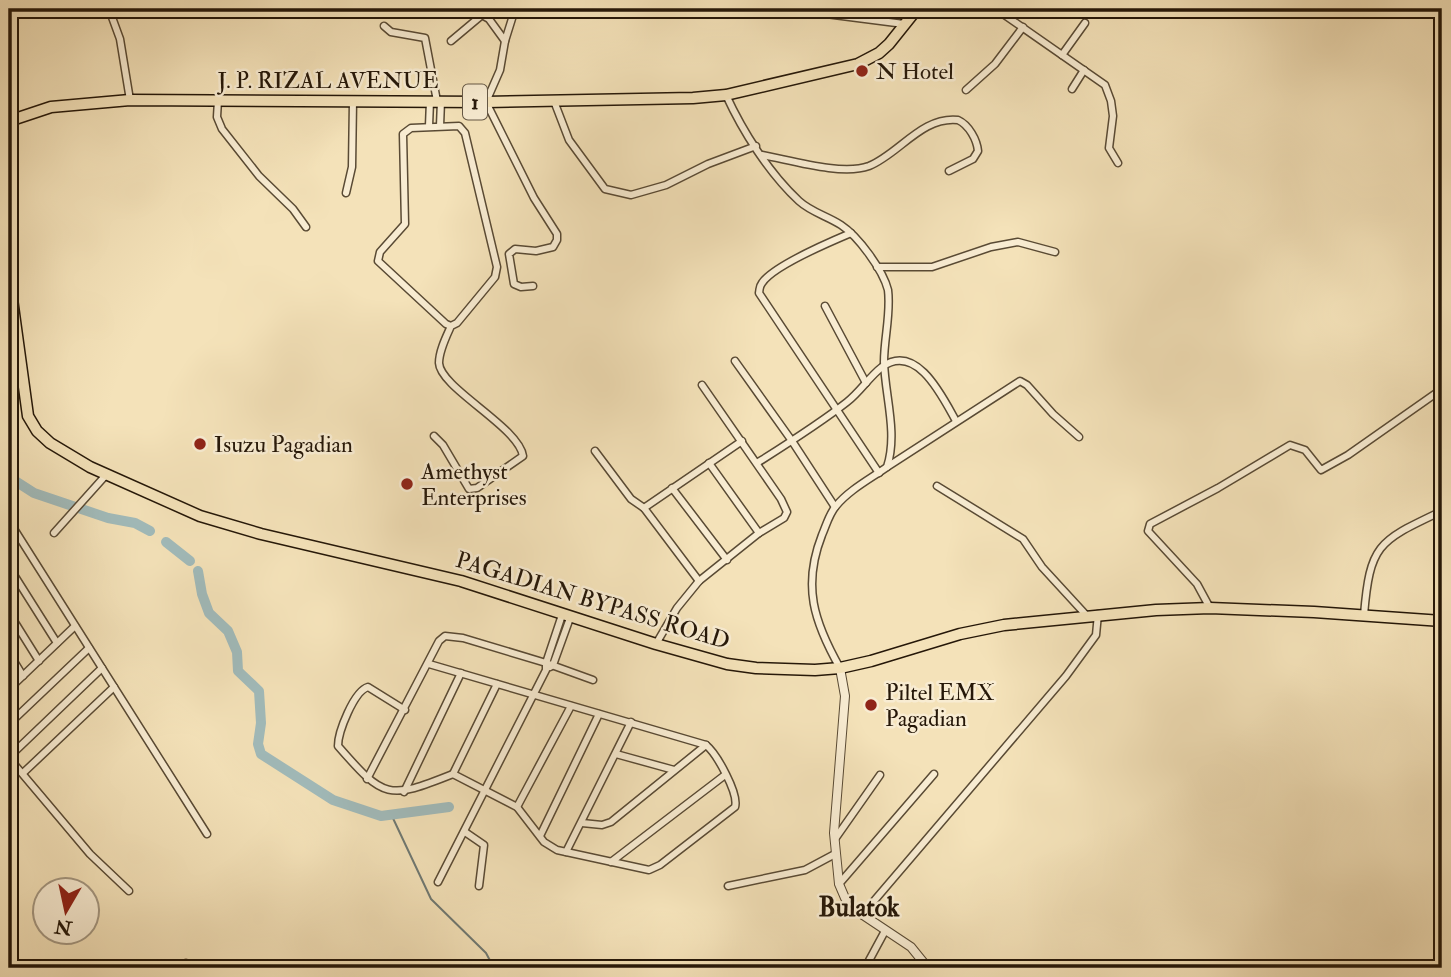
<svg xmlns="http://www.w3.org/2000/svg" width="1451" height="977" viewBox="0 0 1451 977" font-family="'IM FELL Double Pica',serif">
  <rect width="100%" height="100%" fill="#f4e2b9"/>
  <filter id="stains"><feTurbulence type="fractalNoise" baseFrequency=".00286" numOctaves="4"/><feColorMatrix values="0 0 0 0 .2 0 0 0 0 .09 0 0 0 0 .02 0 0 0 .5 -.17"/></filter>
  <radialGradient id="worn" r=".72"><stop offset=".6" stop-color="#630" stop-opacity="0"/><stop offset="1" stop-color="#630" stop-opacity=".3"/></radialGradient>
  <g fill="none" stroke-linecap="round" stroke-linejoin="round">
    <path stroke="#6f7973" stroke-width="2" d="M391,814l40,85 55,54 8,15"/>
    <g stroke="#a1bbbb" stroke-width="10">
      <path d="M9,477l25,16 74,25 27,5 15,8"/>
      <path d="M166,542l24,19"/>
      <path d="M198,571l4,23 7,19 19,18 9,21 1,19 21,20 2,32 -3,21 3,10 72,46 48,16 68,-9"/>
    </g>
    <g stroke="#594a34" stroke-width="9">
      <g id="minor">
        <path d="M109,9l11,30 10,61"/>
        <path d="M515,9l-10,32 -5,29 -14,32 48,96 23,36v6l-4,7 -17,4 -21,-2 -6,5 5,30 7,3 12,-1"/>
        <path d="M803,9l23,5 78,10"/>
        <path d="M996,9l109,76 6,16 2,15 -4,32 9,15"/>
        <path d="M384,26l7,6 34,6 12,63"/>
        <path d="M451,41l31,-26 7,4 16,22"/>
        <path d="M1062,55l23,-32"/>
        <path d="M1072,89l12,-19"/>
        <path d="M966,90l29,-26 28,-37"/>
        <path d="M726,95c17,37 43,78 73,106 12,11 28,15 42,24 17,11 42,45 47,65 3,24 -4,48 -4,72 1,34 14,71 3,105 -17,12 -38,23 -51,39 -7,8 -10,20 -14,29 -20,51 -8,87 18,133"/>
        <path d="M218,100l-1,17 5,12 37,47 34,33 13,18"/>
        <path d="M554,101l15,39 36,49 26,6 35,-10 42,-21 48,-18"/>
        <path d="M429,126l1,-25"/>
        <path d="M440,126l1,-25"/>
        <path d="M762,155c28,5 80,21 107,11 30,-12 53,-50 89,-46 11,5 19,20 20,31l-5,8 -24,12"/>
        <path d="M346,193l6,-26 1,-66"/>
        <path d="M851,233c-19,8 -78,33 -89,50 -3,4 -2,5 -3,10l120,180"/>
        <path d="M877,267h55l59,-20 27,-5 37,10"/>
        <path d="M825,306l41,77"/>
        <path d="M735,361l57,80 43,66"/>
        <path d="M9,376l12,-4"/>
        <path d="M434,436l9,9 26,44 8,-1 46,-32c-4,-29 -83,-68 -84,-93 0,-12 7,-26 12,-37l6,-3 38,-46 2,-10 -32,-134 -6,-7 -48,2 -8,6 2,90 -25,28 -2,9 68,63 5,2"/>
        <path d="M595,451l36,48 13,9"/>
        <path d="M709,463l50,70"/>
        <path d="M757,463c30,-19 62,-39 90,-61 13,-10 22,-25 35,-35 35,-25 61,31 74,54"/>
        <path d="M887,467l133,-86 7,4 26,29 26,23"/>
        <path d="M937,486l86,53 19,28 45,49"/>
        <path d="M672,488l55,72"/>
        <path d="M9,521l198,313"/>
        <path d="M54,533l52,-58"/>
        <path d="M9,567l48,76"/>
        <path d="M699,581l-55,-73 98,-67"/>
        <path d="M1210,608l-13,-24 -49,-53 2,-7 68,-36 72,-43 15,5 16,20 27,-15 94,-66"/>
        <path d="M9,613l30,48"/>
        <path d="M1364,615c6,-72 15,-74 78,-104"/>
        <path d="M656,644l21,-36 22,-27 60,-48 25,-15 3,-6 -6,-13 -79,-114"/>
        <path d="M9,653l14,23"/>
        <path d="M550,667l3,-2 17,-47"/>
        <path d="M9,689l66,-63"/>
        <path d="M405,710l-37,-23c-14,4 -30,45 -30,59 46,53 50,54 115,28l64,33 27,35 13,8 92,20 11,-5 75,-58c4,-13 -18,-53 -29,-62l-277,-81"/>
        <path d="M9,724l80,-76"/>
        <path d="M616,754l58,16"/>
        <path d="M9,757l93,-89"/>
        <path d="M9,758l81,96 39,37"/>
        <path d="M23,773l91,-86"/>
        <path d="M453,774l44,-90"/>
        <path d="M367,779l72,-138 6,-5 18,2 83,25 47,17"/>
        <path d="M404,792l57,-119"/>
        <path d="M517,807l54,-101"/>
        <path d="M582,823l20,2 9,-3 95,-77"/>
        <path d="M465,832l19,13 -5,41"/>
        <path d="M540,836l59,-122"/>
        <path d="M835,839l45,-64"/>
        <path d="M566,852l65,-130"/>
        <path d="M611,862l114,-87"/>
        <path d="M438,882l108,-212v-7l16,-48"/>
        <path d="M839,884l95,-110"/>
        <path d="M728,886l77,-16 30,-16"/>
        <path d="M862,915l204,-239 30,-41 2,-21"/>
        <path d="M829,967l1,1"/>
        <path d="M169,968l17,-5 10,5"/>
        <path d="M865,968l20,-37"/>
        <path d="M1339,968l3,-3 19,3"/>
      </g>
    </g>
    <g stroke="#594a34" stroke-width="10">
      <path id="tertiary" d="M840,668l5,28 -11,137 5,51 6,14 9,11 57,38 17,21"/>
    </g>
    <g stroke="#251708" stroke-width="13">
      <path id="primary" d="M9,121l42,-14 79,-7 356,2 207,-4 33,-3 132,-31 21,-11 10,-9 28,-35"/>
    </g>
    <g stroke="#251708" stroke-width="13">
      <path id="trunk" d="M9,277l19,139 9,15 13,12 40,24 110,49 61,18 200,47 195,63 71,20 29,4 59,2 25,-2 31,-7 89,-27 44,-9 152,-15 54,-2 104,4 128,9"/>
    </g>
    <use href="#minor" stroke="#f8ecd2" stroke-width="6"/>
    <use href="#tertiary" stroke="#f8ecd2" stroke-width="8"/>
    <use href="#primary" stroke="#f4e2b9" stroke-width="10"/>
    <use href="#trunk" stroke="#f4e2b9" stroke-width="10"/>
  </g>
  <g fill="#8f2418" stroke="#f8ecd2" stroke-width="2.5">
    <circle cx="862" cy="71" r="7"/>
    <circle cx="200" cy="444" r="7"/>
    <circle cx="407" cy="484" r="7"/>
    <circle cx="871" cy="705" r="7"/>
  </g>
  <g text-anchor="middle" stroke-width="5" stroke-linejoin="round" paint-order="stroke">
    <rect fill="#f8ecd2" stroke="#645745" stroke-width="2" x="463" y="84.5" width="24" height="35" rx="5"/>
    <g font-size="21" font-weight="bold" fill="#251708">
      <text x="475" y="109">1</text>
    </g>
    <g font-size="23" fill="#251708" stroke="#f8ecd2" text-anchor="start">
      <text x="876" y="79">N Hotel</text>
      <text x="214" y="452">Isuzu Pagadian</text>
      <text x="421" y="479">Amethyst<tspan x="421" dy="26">Enterprises</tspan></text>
      <text x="885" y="700">Piltel EMX<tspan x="885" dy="26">Pagadian</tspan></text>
    </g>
    <g font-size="23" fill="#251708" stroke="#f8ecd2">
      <text x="328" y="88">J. P. RIZAL AVENUE</text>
      <text transform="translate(593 600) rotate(17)" y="8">PAGADIAN BYPASS ROAD</text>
    </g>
    <g font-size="26" font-weight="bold" fill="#251708" stroke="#f8ecd2">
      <text x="859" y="916">Bulatok</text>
    </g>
  </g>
  <rect width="1451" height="977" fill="none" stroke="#f4e2b9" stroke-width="35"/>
  <rect x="10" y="10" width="1430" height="956" fill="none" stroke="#251708" stroke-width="3.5"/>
  <rect x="18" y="18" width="1416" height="942" fill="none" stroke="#251708" stroke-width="2"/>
  <g transform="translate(66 911) rotate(189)"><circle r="33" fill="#f8ecd2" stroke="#a49781" stroke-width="2"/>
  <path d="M0-5L12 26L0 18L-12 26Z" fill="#8f2418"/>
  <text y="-10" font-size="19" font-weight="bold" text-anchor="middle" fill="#251708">N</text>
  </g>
  <rect width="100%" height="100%" filter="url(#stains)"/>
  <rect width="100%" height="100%" fill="url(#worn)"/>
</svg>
